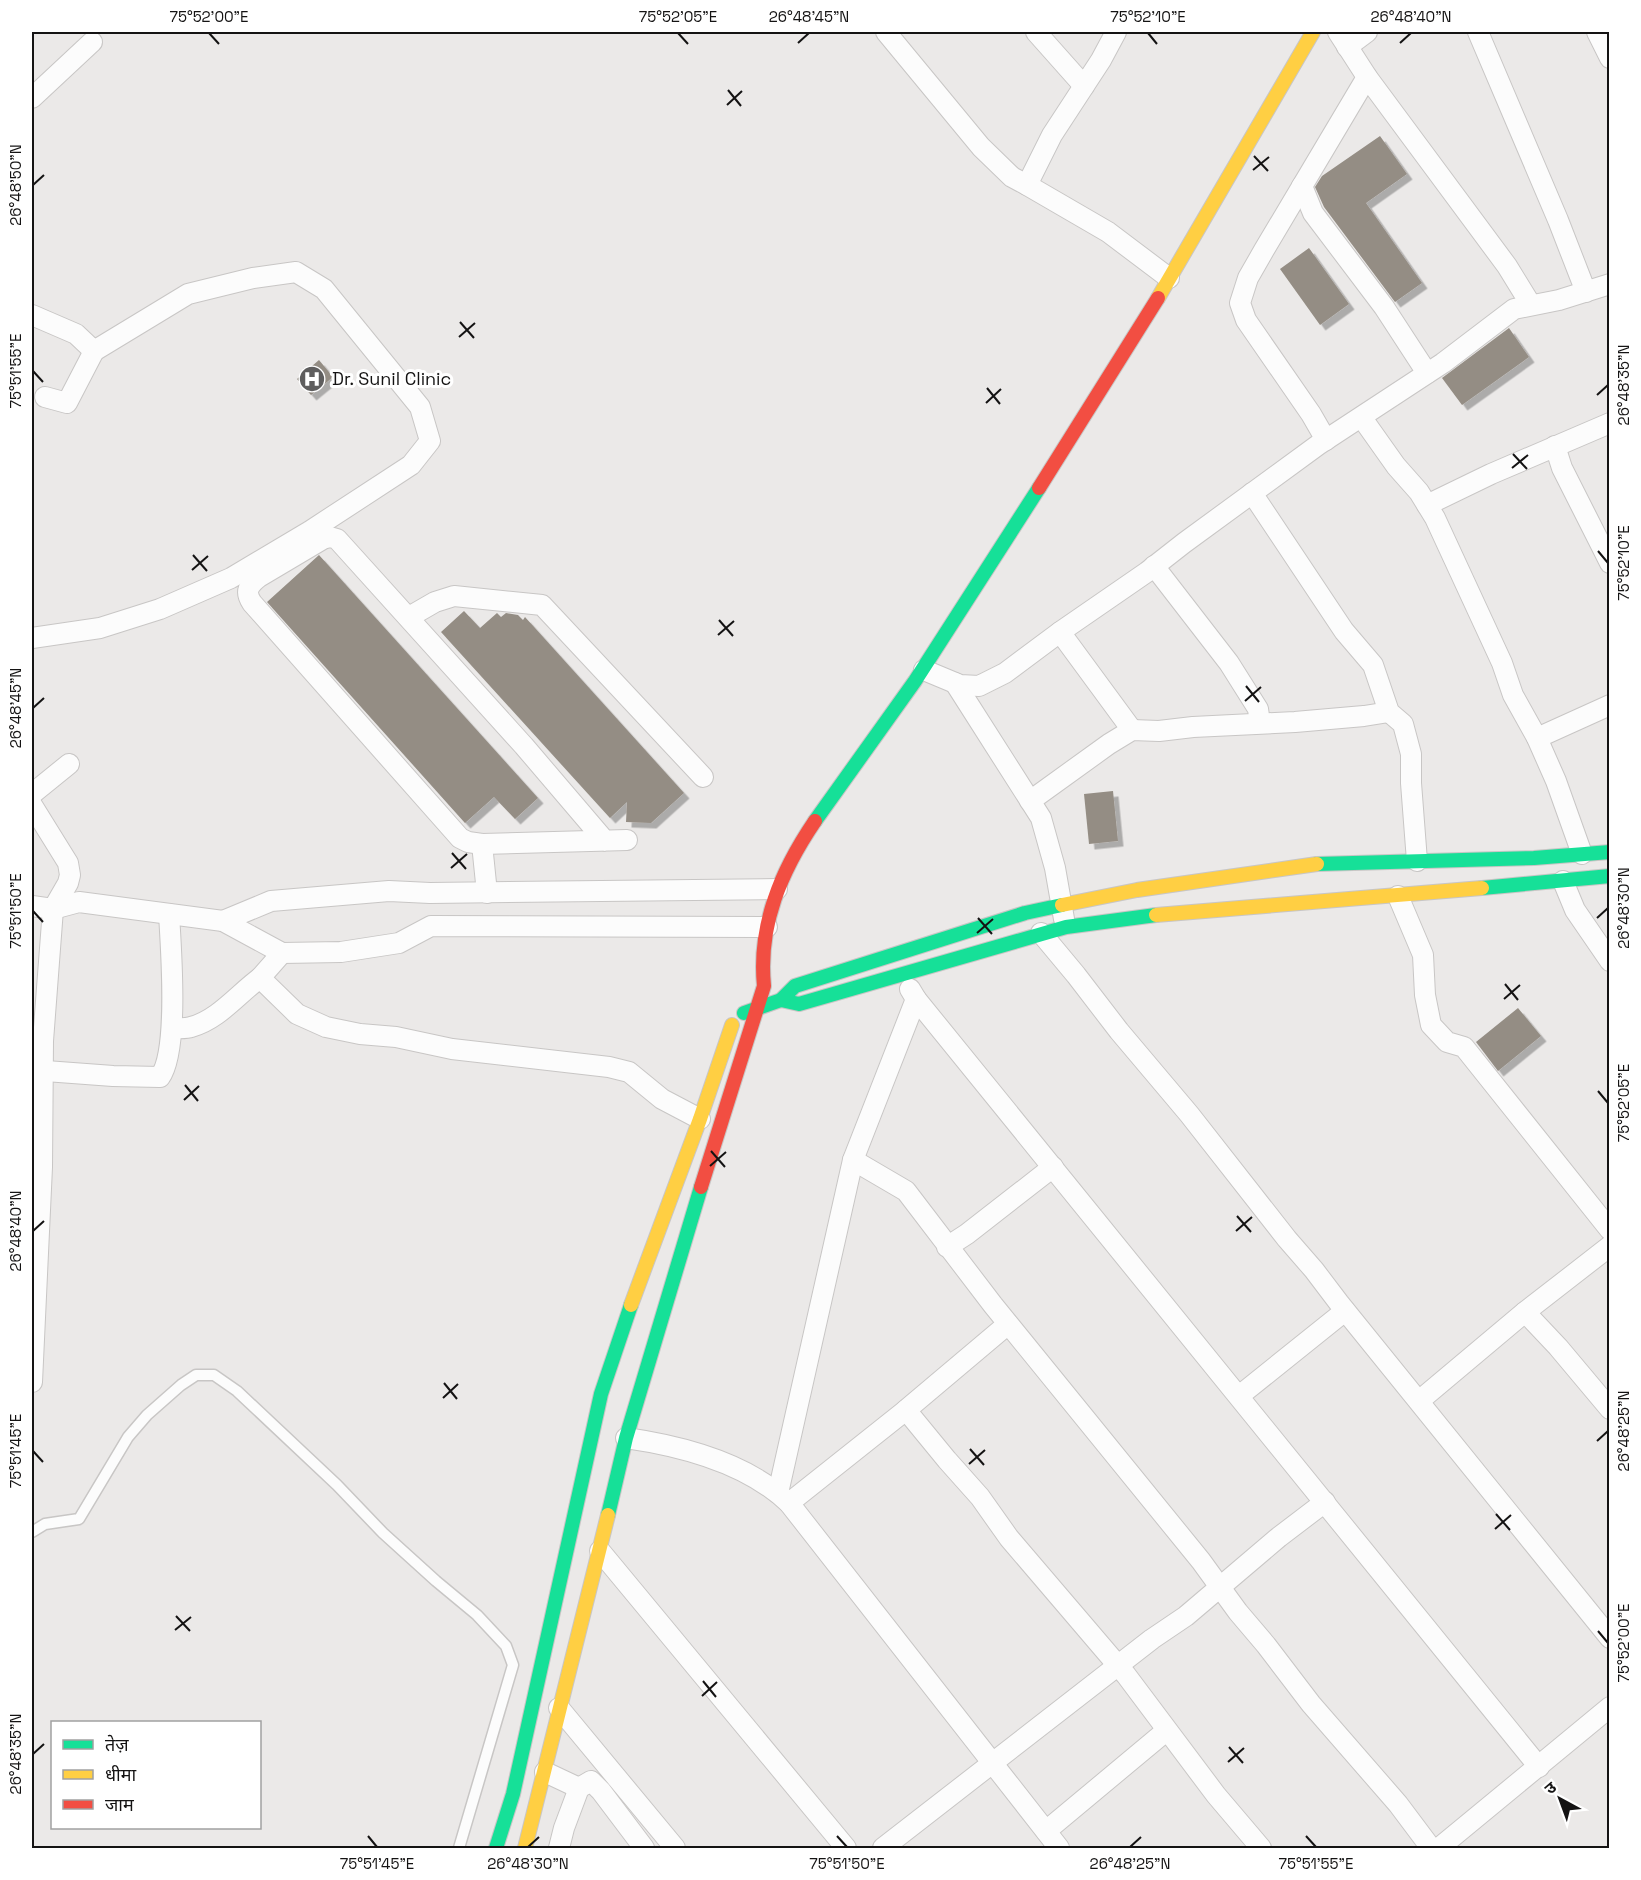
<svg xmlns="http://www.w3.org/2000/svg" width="1641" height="1880" viewBox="0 0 1641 1880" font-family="'Space Grotesk','Noto Sans Devanagari',sans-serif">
  <defs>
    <filter id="shadow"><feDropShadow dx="5.5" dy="5.5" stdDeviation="0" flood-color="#0004"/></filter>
  </defs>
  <rect width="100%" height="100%" fill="#ebe9e8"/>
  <g fill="#948d84" filter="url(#shadow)">
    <path d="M1380,136l27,38 -41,29 56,80 -27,19 -71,-95 -9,-20 7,-11z"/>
    <path d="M1309,248l40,56 -29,21 -40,-56z"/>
    <path d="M1509,328l20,29 -67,48 -20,-27z"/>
    <path d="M319,360l14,17 -22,18 -14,-16z"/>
    <path d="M319,555l219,243 -23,21 -21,-22 -29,26 -198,-221z"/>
    <path d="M464,611l16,17 17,-15 4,4 5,-4 12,2 5,5 2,-3 159,176 -33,30 -25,-1 1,-20 -17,16 -169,-186z"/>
    <path d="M1113,791l5,50 -29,3 -5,-50z"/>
    <path d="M1518,1008l23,28 -43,35 -22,-29z"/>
  </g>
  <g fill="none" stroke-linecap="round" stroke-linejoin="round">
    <g stroke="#c8c6c5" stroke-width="13">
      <path id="lane" d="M32,1532l13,-8 34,-5 49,-82 19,-22 34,-30 15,-10h18l23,16 100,94 46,48 53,48 41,34 29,31 7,19 -54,183"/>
    </g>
    <g stroke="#c8c6c5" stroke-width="22">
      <g id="street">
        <path d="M886,32l95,115 31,30 15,8"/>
        <path d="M1036,32l48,54"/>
        <path d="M1116,32l-15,28 -49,75 -25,50 81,47 61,46"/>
        <path d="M1338,32l29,45 140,189 24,39"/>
        <path d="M1478,32l80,188 28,72"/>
        <path d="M1597,32l13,26"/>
        <path d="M1347,47l20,-15"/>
        <path d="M32,98l60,-56"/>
        <path d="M1302,186l11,27 71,94 43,66"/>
        <path d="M32,315l44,19 18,17 94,-57 65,-16 43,-6 28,17 96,118 10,34 -19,24 -101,66 -79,47 -71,31 -60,19 -68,10"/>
        <path d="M45,397l22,6 27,-52"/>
        <path d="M1362,418l34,48 23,26 16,26 67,145 11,32 24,43 19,43 26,73"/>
        <path d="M1326,440l-15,-26 -65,-94 -6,-17 8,-25 16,-28 103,-173"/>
        <path d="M1555,446l7,22 48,95"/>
        <path d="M1252,493l92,138 29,34 16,47 14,12 8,30v29l6,78"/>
        <path d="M1427,505l64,-31 119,-51"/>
        <path d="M1154,566l75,97 29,46 2,14"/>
        <path d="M409,617l26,-15 19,-6 88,9 161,172"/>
        <path d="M1060,632l72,98"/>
        <path d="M924,670l36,15 19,1 26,-13 55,-41 87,-60 37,-29 134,-98 125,-82 71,-54 45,-9 51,-16"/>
        <path d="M955,683l86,135 14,50 9,51"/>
        <path d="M1537,738l73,-33"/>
        <path d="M32,794l37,-30"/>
        <path d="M1030,801l79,-57 23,-14 27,1 34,-4 102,-5 69,-6 25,-4"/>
        <path d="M32,805l36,58 2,12 -2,8 -15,26 -10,132 -1,126 -10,215"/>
        <path d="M605,841l-81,-95 -187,-207 -7,-2 -7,2 -64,38c-10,8 -15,14 -7,26l208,235 8,4 14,2 145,-4"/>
        <path d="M482,844l5,49"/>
        <path d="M1563,881l12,29 35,51"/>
        <path d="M1398,896l25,59 2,40 6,30 16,17 17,5 146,183"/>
        <path d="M32,906l21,3 26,-7 144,19 59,32 59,-1 58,-9 32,-17 336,1"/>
        <path d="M223,921l48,-20 118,-10 41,2 347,-4"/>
        <path d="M1041,933l35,42 43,56 70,83 98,125 27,31 25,33 271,335"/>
        <path d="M282,953l-22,25 37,36 29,13 34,7 36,3 56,12 157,18 20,5 33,27 38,20"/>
        <path d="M916,999l623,768"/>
        <path d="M172,1028c6,0 13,1 19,-1 27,-7 47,-33 69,-49"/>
        <path d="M32,1070l81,6 47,1c19,-26 11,-128 9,-163"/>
        <path d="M853,1160l53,31 87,114 208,256 37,51 28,33 45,59 87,100 33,44"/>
        <path d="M947,1247l20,-13 86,-67"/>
        <path d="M1525,1312l33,35 52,62"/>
        <path d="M1239,1396l106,-85"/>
        <path d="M1419,1401l106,-89 85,-66"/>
        <path d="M906,1410l41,50 33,37 29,41 117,137 90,120 45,53"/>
        <path d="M626,1438c56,8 121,25 163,65l270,345"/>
        <path d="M778,1493l75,-333 63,-161 -6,-10"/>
        <path d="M789,1503l117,-93 102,-86"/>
        <path d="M600,1551l246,297"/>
        <path d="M559,1708l116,140"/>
        <path d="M545,1772l34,16"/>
        <path d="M1046,1831l120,-100"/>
        <path d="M559,1848l5,-20 15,-40 12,-7 10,10 43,57"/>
        <path d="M883,1848l269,-209 34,-23 93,-79 46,-35"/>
        <path d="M1439,1848l171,-141"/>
      </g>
    </g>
    <g stroke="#c8c6c5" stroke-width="16">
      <g id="fast">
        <path d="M815,821l100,-140 124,-193"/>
        <path d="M1317,864l217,-6 76,-6"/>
        <path d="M1482,888l128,-12"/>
        <path d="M781,1000l18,4 267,-77 90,-12"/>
        <path d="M744,1013l37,-13 14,-14 230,-73 37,-8"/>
        <path d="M608,1515l18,-77 75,-251"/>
        <path d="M496,1848l17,-54 88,-400 30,-89"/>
      </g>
    </g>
    <g stroke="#c8c6c5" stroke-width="16">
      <g id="slow">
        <path d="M1158,298l155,-266"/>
        <path d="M1062,905l75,-15 180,-26"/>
        <path d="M1156,915l326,-27"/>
        <path d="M631,1305l69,-186 32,-94"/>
        <path d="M525,1848l83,-333"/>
      </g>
    </g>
    <g stroke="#c8c6c5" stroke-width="16">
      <g id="jam">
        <path d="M1039,488l119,-190"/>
        <path d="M701,1187l63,-201c-6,-61 17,-115 51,-165"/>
      </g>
    </g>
    <use href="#lane" stroke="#fcfcfc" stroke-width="10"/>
    <use href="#street" stroke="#fcfcfc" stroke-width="20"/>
    <use href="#fast" stroke="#16e098" stroke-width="14"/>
    <use href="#slow" stroke="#ffcf43" stroke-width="14"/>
    <use href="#jam" stroke="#f24e42" stroke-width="14"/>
  </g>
  <path fill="none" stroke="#141313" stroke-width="2" d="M209,33l10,11M678,33l10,11M1148,33l9,11M798,43l11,-10M1400,43l11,-10M728,90l13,16M727,105l15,-14M1254,156l14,15M1253,170l16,-13M33,185l11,-10M460,322l14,16M459,337l16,-14M33,371l10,11M987,388l13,16M1597,395l11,-10M986,403l15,-14M1513,454l14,15M1512,468l16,-13M1598,551l10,12M193,555l14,16M192,570l16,-14M719,620l14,16M718,635l16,-14M1246,686l13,16M1245,701l16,-14M33,708l11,-10M452,853l14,16M451,868l16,-14M33,911l10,11M978,918l14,16M1597,918l11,-10M977,933l16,-14M1505,984l13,16M1504,999l16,-14M185,1085l13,16M1598,1091l10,12M184,1100l15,-14M711,1151l14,16M710,1166l16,-14M1237,1216l14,16M33,1231l11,-10M1236,1231l16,-14M444,1383l13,16M443,1398l15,-14M1597,1441l11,-10M970,1449l14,16M33,1451l10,11M969,1464l16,-14M1496,1514l14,16M1495,1529l16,-14M176,1616l14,15M175,1630l16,-13M1598,1631l10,12M703,1681l13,16M702,1696l15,-14M1229,1747l14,16M33,1754l11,-10M1228,1762l16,-14M368,1836l9,11M837,1836l10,11M1306,1836l10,11M528,1847l11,-10M1130,1847l11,-10"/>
  <defs>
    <g id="hospital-disc" transform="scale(1.35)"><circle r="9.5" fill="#5f5e5e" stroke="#fff"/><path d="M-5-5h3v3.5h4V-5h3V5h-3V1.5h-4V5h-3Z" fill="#fff"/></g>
  </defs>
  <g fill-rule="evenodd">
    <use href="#hospital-disc" x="312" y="379"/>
  </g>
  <g text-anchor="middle" stroke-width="6" stroke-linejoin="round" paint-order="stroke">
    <g font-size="18" fill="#141313" stroke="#fff" text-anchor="start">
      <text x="332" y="385">Dr. Sunil Clinic</text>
    </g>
  </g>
  <rect width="1641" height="1880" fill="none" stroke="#ffffff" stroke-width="66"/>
  <rect x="51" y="1721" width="210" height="108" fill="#ffffff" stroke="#a1a1a1" stroke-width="1.5"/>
  <rect x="63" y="1740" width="30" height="9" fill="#16e098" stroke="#a1a1a1" stroke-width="1.5"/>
  <text x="105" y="1751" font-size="18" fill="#141313">तेज़</text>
  <rect x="63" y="1770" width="30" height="9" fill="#ffcf43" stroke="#a1a1a1" stroke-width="1.5"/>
  <text x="105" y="1781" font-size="18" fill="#141313">धीमा</text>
  <rect x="63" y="1800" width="30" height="9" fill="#f24e42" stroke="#a1a1a1" stroke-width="1.5"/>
  <text x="105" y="1811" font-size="18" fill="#141313">जाम</text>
  <g transform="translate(1560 1799) rotate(319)" stroke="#ffffff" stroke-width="4.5" paint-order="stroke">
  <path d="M0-4.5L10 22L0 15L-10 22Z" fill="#141313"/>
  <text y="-9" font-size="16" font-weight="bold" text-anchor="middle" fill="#141313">उ</text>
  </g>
  <rect x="33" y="33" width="1575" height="1814" fill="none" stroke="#141313" stroke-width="2"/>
  <g font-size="15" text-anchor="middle" fill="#141313">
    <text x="209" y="22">75°52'00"E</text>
    <text x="678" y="22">75°52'05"E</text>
    <text x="809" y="22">26°48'45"N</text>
    <text x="1148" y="22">75°52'10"E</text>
    <text x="1411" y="22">26°48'40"N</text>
    <text transform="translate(16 185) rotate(-90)" y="5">26°48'50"N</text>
    <text transform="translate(16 371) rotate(-90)" y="5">75°51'55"E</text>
    <text transform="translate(1624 385) rotate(-90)" y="5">26°48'35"N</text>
    <text transform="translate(1624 563) rotate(-90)" y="5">75°52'10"E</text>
    <text transform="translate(16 708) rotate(-90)" y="5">26°48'45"N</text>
    <text transform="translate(1624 908) rotate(-90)" y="5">26°48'30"N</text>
    <text transform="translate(16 911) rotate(-90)" y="5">75°51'50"E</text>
    <text transform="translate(1624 1103) rotate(-90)" y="5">75°52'05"E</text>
    <text transform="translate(16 1231) rotate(-90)" y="5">26°48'40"N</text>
    <text transform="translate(1624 1431) rotate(-90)" y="5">26°48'25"N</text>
    <text transform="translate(16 1451) rotate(-90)" y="5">75°51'45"E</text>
    <text transform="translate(1624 1643) rotate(-90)" y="5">75°52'00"E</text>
    <text transform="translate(16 1754) rotate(-90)" y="5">26°48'35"N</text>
    <text x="377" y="1869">75°51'45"E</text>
    <text x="528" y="1869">26°48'30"N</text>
    <text x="847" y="1869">75°51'50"E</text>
    <text x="1130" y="1869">26°48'25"N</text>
    <text x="1316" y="1869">75°51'55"E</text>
  </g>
</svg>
